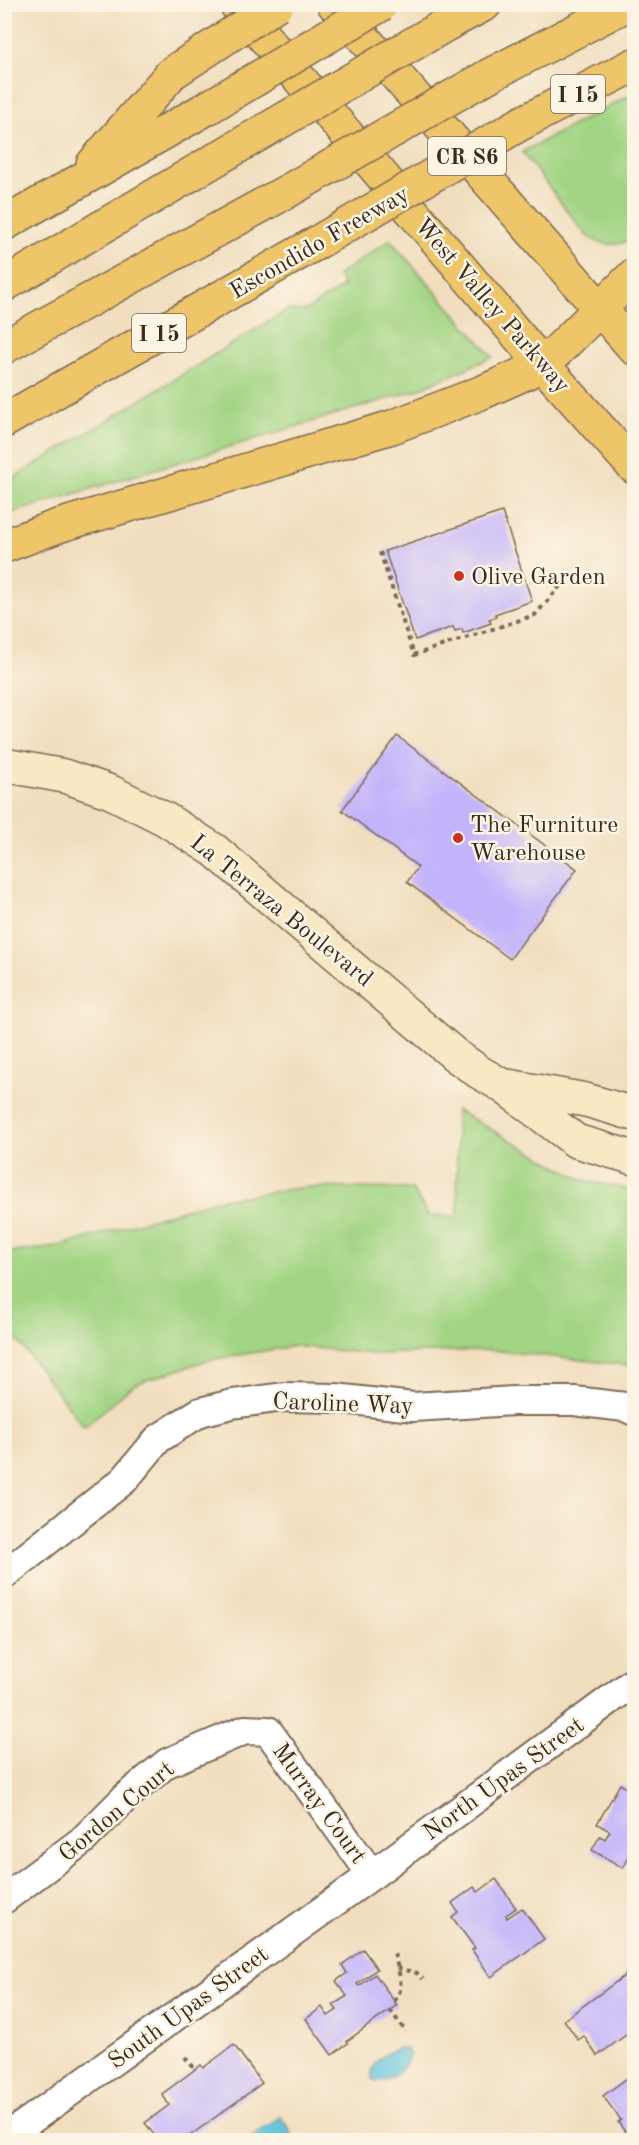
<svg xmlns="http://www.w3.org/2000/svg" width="639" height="2145" viewBox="0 0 639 2145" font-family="'Old Standard TT',serif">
  <rect width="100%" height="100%" fill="#fcf5e5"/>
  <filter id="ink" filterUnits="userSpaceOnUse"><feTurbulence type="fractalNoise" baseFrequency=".0167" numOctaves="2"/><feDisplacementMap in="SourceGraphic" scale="12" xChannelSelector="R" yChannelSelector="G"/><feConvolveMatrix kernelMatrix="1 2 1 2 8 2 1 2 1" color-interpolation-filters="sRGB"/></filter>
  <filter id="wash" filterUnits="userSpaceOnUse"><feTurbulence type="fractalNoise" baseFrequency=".008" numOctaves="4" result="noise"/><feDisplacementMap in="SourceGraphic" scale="24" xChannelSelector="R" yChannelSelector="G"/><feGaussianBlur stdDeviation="1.35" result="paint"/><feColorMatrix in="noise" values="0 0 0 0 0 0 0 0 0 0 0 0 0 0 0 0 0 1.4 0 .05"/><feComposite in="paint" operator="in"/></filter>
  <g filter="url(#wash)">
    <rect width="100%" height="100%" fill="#f1debf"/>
    <g fill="#a2d483" stroke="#6e7f50" stroke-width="1.5">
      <path d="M634,93v143c-13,12 -34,10 -48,-1l-64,-83z"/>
      <path d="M390,240l103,117 -77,33 -411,125v-43l2,-1 5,8 275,-169 18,1 39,-25 -6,-11z"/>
      <path d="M456,1110l126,70 52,10v176l-142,-16 -118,4 -79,-8 -87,14 -73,24 -51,43 -79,-103v-71l52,-6 159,-47 90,-13 106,2 16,26 30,1z"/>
    </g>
    <g fill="#61c6de" stroke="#4e787e" stroke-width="1.5">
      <path d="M400,2048l6,1 3,4c-2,16 -16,27 -32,28l-5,-2c-3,-18 14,-26 28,-31z"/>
      <path d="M281,2117l12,19 -7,4h-39z"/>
    </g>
    <g id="blocks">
      <g fill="#c2b3fb">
        <path d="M502,512l30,89 -37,13 1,3 -7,2 2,4 -28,10 -1,-4 -7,2 -2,-4 -38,13 -30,-89z"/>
        <path d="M397,736l180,133 -67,90 -103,-77 11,-15 -76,-57z"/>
        <path d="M620,1784l14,9v55l-11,20 -31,-18 8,-14 5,3 5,-8 -13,-7z"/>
        <path d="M496,1879l20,29 -10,7 1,3 15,-10 22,31 -53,38 -19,-27 3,-2 -23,-31 6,-5 -6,-9 22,-16 4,5z"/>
        <path d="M363,1949l14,20 -20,15 2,2 16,-12 22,31 -50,36 1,2 -16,12 -26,-36 16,-12 6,9 9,-6 -4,-5 14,-9 -11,-15 11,-8 -5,-8z"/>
        <path d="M634,1969v60l-37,27 -13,-20 -6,4 -14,-20z"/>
        <path d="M234,2045l28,38 -78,57h-26l-13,-17 24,-18 -7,-11 39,-29 2,3z"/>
        <path d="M634,2073v66l-3,1 -13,-18 3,-2 -18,-24z"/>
      </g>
    </g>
  </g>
  <g filter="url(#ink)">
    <use href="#blocks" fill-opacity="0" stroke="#7b6956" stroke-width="1.5"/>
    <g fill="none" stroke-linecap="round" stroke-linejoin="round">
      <g stroke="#7b6956" stroke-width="32">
        <g id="street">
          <path d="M4,1575l120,-95 34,-41 42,-27 32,-8 52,-7 51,1 78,9 101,-6h60l51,6 9,4"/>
          <path d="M4,1899l79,-59 44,-44 40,-33 78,-33 23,1 104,144"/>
          <path d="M4,2139l368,-264 262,-193"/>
        </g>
      </g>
      <g stroke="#7b6956" stroke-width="36">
        <g id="secondary">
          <path d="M4,765l60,11 47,16 54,27 49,31 241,205 24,17 24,14 73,55 58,17"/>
          <path d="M508,1086l78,14 48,14"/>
        </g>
      </g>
      <g stroke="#7b6956" stroke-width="36">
        <g id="primary">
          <path d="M236,4l307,361 91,102"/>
          <path d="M334,4l300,344"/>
        </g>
      </g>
      <g stroke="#7b6956" stroke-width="36">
        <g id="highway">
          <path d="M447,24l38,-20"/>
          <path d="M490,75l138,-71"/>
          <path d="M522,123l112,-58"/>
          <path d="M93,164l79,-91"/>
          <path d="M4,224l205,-117"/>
          <path d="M4,285l238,-141"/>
          <path d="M4,347l282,-155"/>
          <path d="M4,421l309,-176"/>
          <path d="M4,546l54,-20 334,-99 91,-35 60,-27 91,-90"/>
        </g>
      </g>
      <g stroke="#7b6956" stroke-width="4" stroke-dasharray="4.5 4.5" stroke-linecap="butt">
        <path d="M380,552l34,103 121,-40 33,-38"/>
        <path d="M397,1968l20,5 6,6"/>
        <path d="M394,2001c13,-12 3,-33 0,-48"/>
        <path d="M390,2010l16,22"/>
        <path d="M185,2057l10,12"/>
      </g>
      <use href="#street" stroke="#fff" stroke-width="28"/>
      <use href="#secondary" stroke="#f8e8c3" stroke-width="33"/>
      <use href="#primary" stroke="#eec569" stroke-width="33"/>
      <use href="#highway" stroke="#eec569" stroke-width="33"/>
      <g stroke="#7b6956" stroke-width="36" stroke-linecap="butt">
        <g id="highway-bridge">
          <path d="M172,73l105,-69"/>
          <path d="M209,107l173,-103"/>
          <path d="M242,144l205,-120"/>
          <path d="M286,192l204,-117"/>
          <path d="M313,245l209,-122"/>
        </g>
      </g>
      <use href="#highway-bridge" stroke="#eec569" stroke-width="33"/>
    </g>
  </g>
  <g fill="#c8321e" stroke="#fcf5e5" stroke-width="2">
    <circle cx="459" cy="576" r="6"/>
    <circle cx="458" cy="838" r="6"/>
  </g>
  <g text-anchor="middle" stroke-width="5" stroke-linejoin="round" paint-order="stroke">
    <g fill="#fcf5e5" stroke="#75675a" stroke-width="1.5">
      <rect x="551" y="75" width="54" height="38" rx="4.5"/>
      <rect x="428" y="137" width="78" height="38" rx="4.5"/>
      <rect x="132" y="314" width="54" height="38" rx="4.5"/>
    </g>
    <g font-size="22" font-weight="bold" fill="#3b2a1e">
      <text x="578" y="102">I 15</text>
      <text x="467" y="164">CR S6</text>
      <text x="159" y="341">I 15</text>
    </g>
    <g font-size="24" fill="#3b2a1e" stroke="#fcf5e5">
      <text transform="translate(319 242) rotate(-30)" y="8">Escondido Freeway</text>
      <text transform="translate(493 305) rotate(49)" y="8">West Valley Parkway</text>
      <text transform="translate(282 910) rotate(39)" y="8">La Terraza Boulevard</text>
      <text transform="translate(343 1403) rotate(2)" y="8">Caroline Way</text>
      <text transform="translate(503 1778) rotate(-36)" y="8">North Upas Street</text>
      <text transform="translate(320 1803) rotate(54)" y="8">Murray Court</text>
      <text transform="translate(116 1811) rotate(-40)" y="8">Gordon Court</text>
      <text transform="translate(188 2007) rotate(-36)" y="8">South Upas Street</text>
    </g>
    <g font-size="24" fill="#3b2a1e" stroke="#fcf5e5" text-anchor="start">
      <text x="471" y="584">Olive Garden</text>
      <text x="470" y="832">The Furniture<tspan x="470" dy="28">Warehouse</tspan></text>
    </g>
  </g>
  <rect width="639" height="2145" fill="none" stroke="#fcf5e5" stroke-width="24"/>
</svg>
